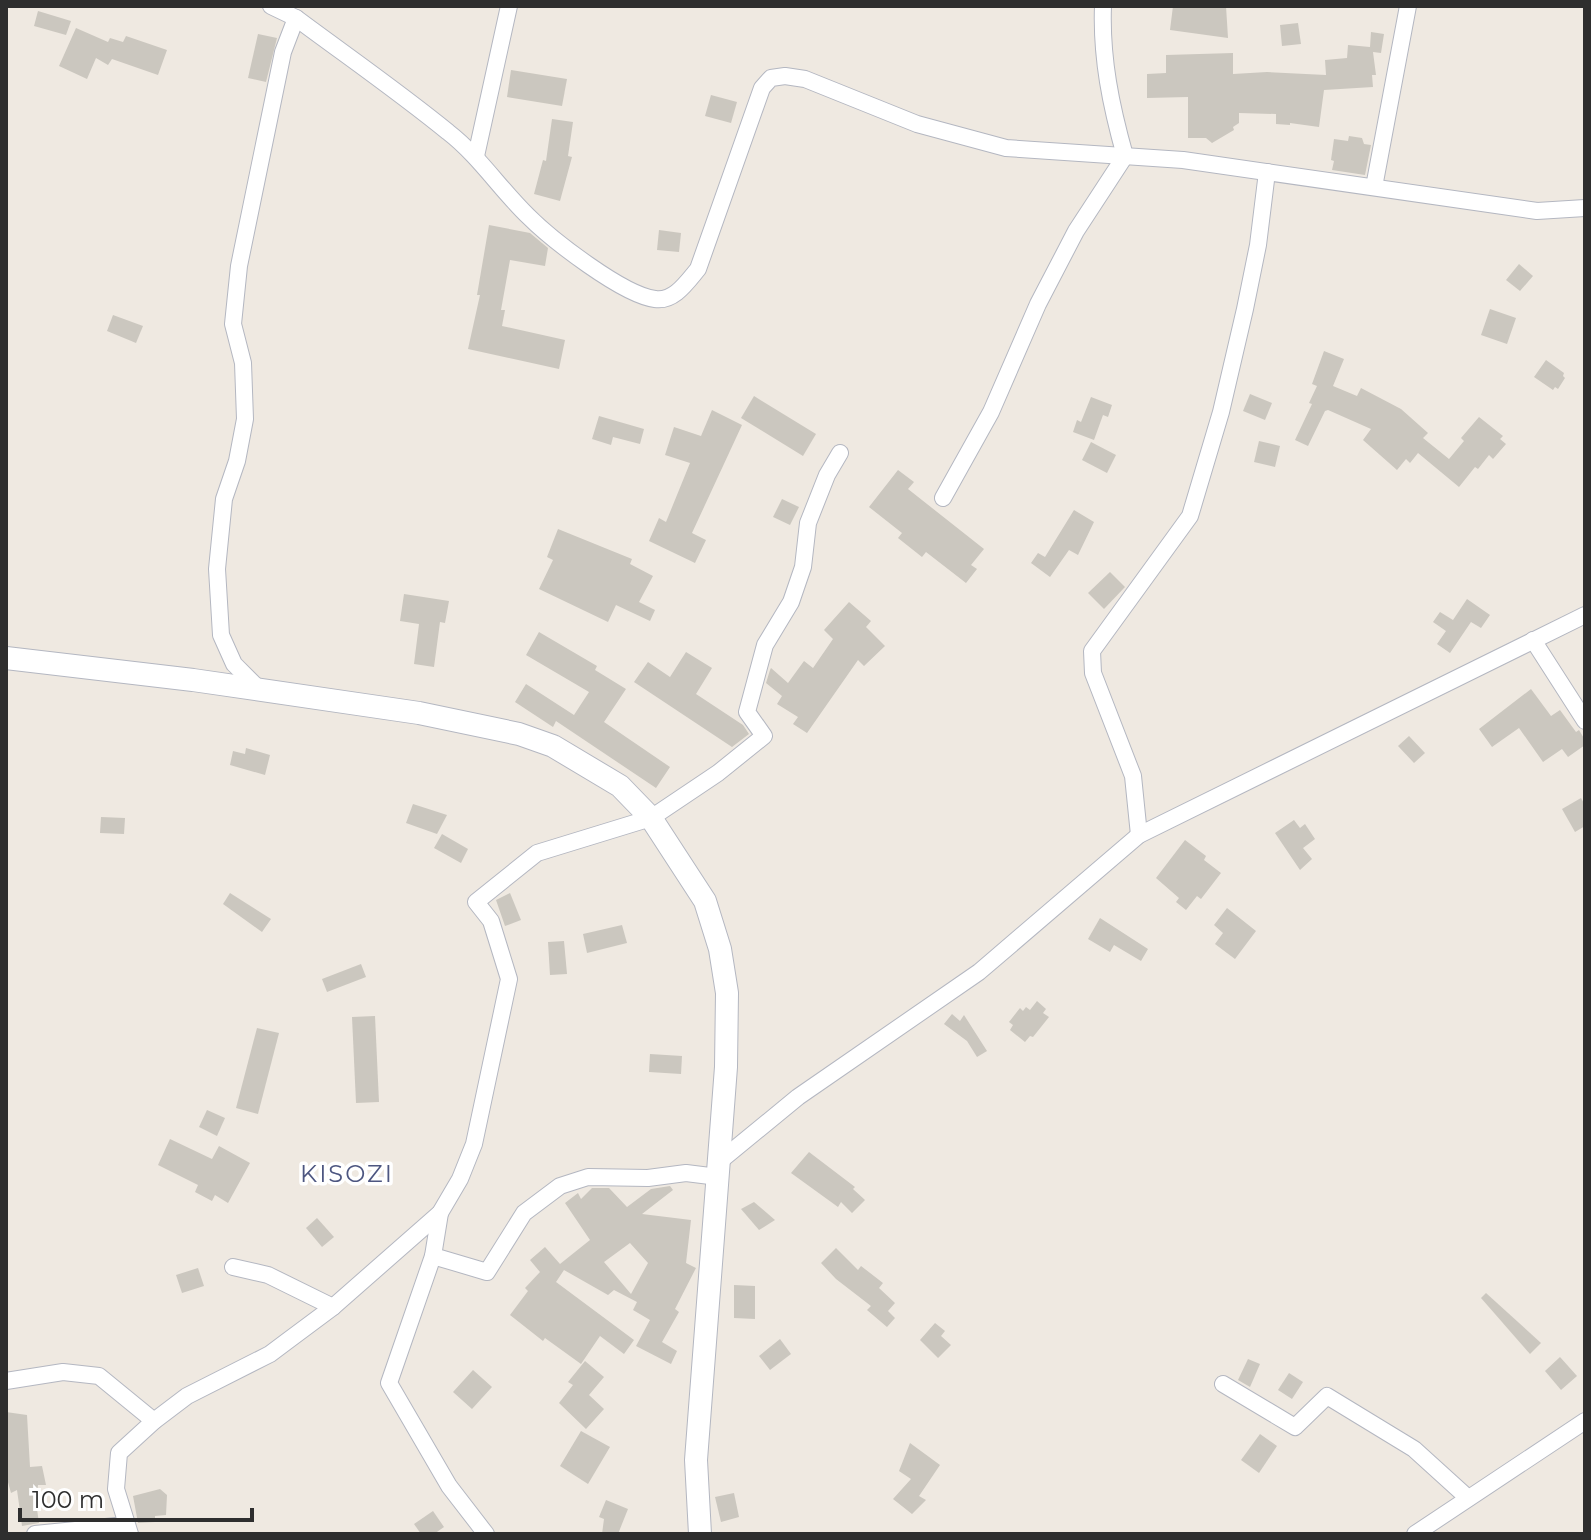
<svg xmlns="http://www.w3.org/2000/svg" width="1591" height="1540" viewBox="0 0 1591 1540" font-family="Montserrat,sans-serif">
  <rect width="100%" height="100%" fill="#efe9e1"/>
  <g fill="#cbc7bf" fill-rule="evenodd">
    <path d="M1173,6h53l2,32 -58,-8z"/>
    <path d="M38,11l33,10 -5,14 -32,-9z"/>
    <path d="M1298,23l3,21 -19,2 -2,-21z"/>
    <path d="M76,28l32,14 2,-4 13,4 3,-6 41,14 -9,25 -46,-16 -4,6 -12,-7 -9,21 -28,-13z"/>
    <path d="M1371,32l13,2 -3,19 -8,-1 3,23h-4l1,12 -49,3 -5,37 -29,-4v2l-14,-1v-10l-37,-1v10l-6,4 1,3 -22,13 -6,-5h-18v-41l-41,1v-24l19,-1v-18l67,-2v21l34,-2 59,3 -1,-15 22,-2 1,-13 22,2z"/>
    <path d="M258,34l19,4 -11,44 -18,-4z"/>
    <path d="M511,70l56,9 -5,27 -55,-9z"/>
    <path d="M711,95l26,7 -6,21 -26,-7z"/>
    <path d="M552,119l21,3 -5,34 4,1 -12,44 -26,-7 9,-34 3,1z"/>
    <path d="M1349,136l13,2 2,6 7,1 -6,30 -33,-5 2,-9 -3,-1 3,-21 14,2z"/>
    <path d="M489,225l41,8 18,15 -3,18 -35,-6 -9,50h4l-3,16 63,14 -6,29 -91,-20 12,-54h-3z"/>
    <path d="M659,230l22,3 -2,19 -22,-2z"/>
    <path d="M1519,264l14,12 -13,15 -14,-11z"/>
    <path d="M1490,309l26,9 -9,26 -26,-9z"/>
    <path d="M113,315l30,11 -7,17 -29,-12z"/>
    <path d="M1324,351l20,8 -11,27 24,10 4,-8 40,21 27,24 -5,5 26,21 15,-18 -3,-3 18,-21 24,19 -3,3 6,5 -13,15 -4,-4 -11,14 -3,-2 -16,20 -41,-34 -8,10 -4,-4 -9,11 -34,-30 8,-11 -43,-19 -3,1 -17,35 -13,-6 17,-36 -3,-1 8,-17 -5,-2z"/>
    <path d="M1546,360l18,13 -1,3 2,2 -7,11 -3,-2 -2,3 -19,-13z"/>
    <path d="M1250,394l22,9 -7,17 -22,-9z"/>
    <path d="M754,396l62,38 -13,22 -62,-38z"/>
    <path d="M1091,397l21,8 -4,12 -5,-2 -9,25 -21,-8 4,-12 4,2z"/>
    <path d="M712,410l30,15 -50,108 14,7 -11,23 -46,-22 10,-23 7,4 24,-59 -25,-8 9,-28 27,9z"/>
    <path d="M599,416l45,13 -4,15 -27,-7 -2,8 -19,-6z"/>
    <path d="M1259,441l21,5 -5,21 -21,-5z"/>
    <path d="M1091,442l25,13 -9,18 -25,-13z"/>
    <path d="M898,470l16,12 -6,7 76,60 -13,16 6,4 -11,14 -40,-31 -4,5 -24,-19 4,-5 -33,-26z"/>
    <path d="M782,499l17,8 -9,18 -17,-8z"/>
    <path d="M1074,510l20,12 -16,33 -9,-5 -19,27 -19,-14 7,-10 7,4z"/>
    <path d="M558,529l74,30 -2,5 23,12 -14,26 16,8 -5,11 -34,-16 -8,17 -69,-33 14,-29 -6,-3z"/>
    <path d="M1110,572l15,15 -21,22 -16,-16z"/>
    <path d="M404,594l45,7 -4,22 -5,-1 -6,45 -20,-3 5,-40 -19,-3z"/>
    <path d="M1467,599l23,16 -9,13 -10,-6 -21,31 -13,-9 9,-13 -13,-9 7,-10 13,8z"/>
    <path d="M849,602l22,19 -5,6 19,19 -21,20 -6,-6 -51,73 -14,-9 5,-7 -21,-13 5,-8 -16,-13 4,-13 1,-2 17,15 16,-22 9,7 20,-29 -9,-9z"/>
    <path d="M539,632l58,34 -2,4 31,19 -22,33 66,45 -14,21 -100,-67 -3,6 -38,-25 11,-18 48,31 15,-23 -63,-37z"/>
    <path d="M686,652l26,16 -16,26 47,31 6,9 -17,13 -98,-65 14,-20 22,15z"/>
    <path d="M1531,689l20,27 9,-6 16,22 3,-2 6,10v5l-17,12 -6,-8 -19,13 -24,-34 -27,19 -13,-18z"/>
    <path d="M1409,736l16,17 -11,10 -16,-17z"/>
    <path d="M246,748l24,7 -5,20 -35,-10 3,-14 12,3z"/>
    <path d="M1581,798l4,7v21l-10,6 -13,-23z"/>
    <path d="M413,804l34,11 -10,19 -31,-11z"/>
    <path d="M101,817l24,1 -1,16 -24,-1z"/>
    <path d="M1294,820l6,8 5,-4 10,15 -12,9 9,11 -12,11 -25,-37z"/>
    <path d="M442,834l26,15 -7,14 -27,-15z"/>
    <path d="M1185,840l21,16 -2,4 17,13 -20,26 -4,-3 -11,14 -10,-8 3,-4 -23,-20z"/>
    <path d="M230,893l41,26 -9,13 -39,-28z"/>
    <path d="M510,893l11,27 -16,6 -9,-26z"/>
    <path d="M1227,908l29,23 -21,28 -20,-15 8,-11 -9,-8z"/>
    <path d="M1100,918l48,31 -7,12 -27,-16 -4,7 -22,-13z"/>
    <path d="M622,925l5,18 -40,10 -4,-19z"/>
    <path d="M564,941l3,33 -17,1 -2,-33z"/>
    <path d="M361,964l5,13 -39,15 -5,-13z"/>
    <path d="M1037,1001l9,8 -3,4 6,4 -16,20 -3,-1 -5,6 -15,-12 3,-5 -4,-3 11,-14 3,3 3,-4 4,3z"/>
    <path d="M952,1014l8,7 4,-6 23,36 -10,6 -10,-16 -23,-17z"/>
    <path d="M375,1016l4,86 -23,1 -4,-86z"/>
    <path d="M257,1028l22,5 -21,81 -22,-6z"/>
    <path d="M650,1054l32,2 -1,18 -32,-2z"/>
    <path d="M207,1110l18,8 -8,18 -18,-9z"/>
    <path d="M170,1139l42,20 7,-13 31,17 -22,40 -13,-8 -3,6 -17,-9 3,-7 -40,-20z"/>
    <path d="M809,1152l46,35 -2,2 12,11 -13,13 -11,-11 -3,5 -47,-34z"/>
    <path d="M670,1186l3,4 -31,24 49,6 -5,43 10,5 -21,41 4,3 -17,30 15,9 -6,13 -35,-18 14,-26 -17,-10 4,-8 -23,-12 -6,5 -44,-25 -8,12 78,58 -10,14 -24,-18 -19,28 -36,-26 -2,3 -33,-26 18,-24 -3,-3 15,-16 -10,-12 15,-13 15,17 30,-24 -25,-37 13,-10 3,6 11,-11h17l18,19 24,-18zM630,1243l18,20 -17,31 -27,-32z"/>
    <path d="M754,1202l21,18 -16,10 -18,-21z"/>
    <path d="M317,1218l17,19 -12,10 -16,-19z"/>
    <path d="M836,1248l22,22 3,-4 22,17 -4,5 16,15 -7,8 7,7 -8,9 -20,-17 4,-4 -35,-27 -15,-16z"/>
    <path d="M198,1268l6,18 -22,7 -6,-18z"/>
    <path d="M734,1285l21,1v33l-21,-1z"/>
    <path d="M1486,1293l55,50 -11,11 -49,-56z"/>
    <path d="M935,1323l10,8 -4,5 10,9 -13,13 -18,-18z"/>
    <path d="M780,1339l11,15 -21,16 -11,-14z"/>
    <path d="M1560,1357l17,19 -16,14 -16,-19z"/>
    <path d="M1248,1359l12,5 -10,23 -12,-7z"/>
    <path d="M585,1361l19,16 -15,18 15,14 -18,20 -27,-26 14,-18 -5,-3z"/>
    <path d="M473,1370l19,17 -20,22 -19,-17z"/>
    <path d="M1289,1373l14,9 -11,17 -14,-9z"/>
    <path d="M6,1412l21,3 3,52 12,-1 4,19h-8l-2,17 3,21 -17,3 -5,-36 -6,3 -5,-18z"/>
    <path d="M581,1431l29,16 -22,37 -28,-18z"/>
    <path d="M1260,1434l17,12 -18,27 -18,-13z"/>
    <path d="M910,1443l30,22 -21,31 7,4 -14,14 -19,-15 18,-20 -12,-8z"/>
    <path d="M160,1489l7,6 -1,20 -11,1v6l-17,1 -5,-27z"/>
    <path d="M734,1493l5,24 -18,5 -6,-25z"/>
    <path d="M606,1500l22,9 -10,25h-16l2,-15 -5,-2z"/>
    <path d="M433,1511l11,16 -10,7h-13l-7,-10z"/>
  </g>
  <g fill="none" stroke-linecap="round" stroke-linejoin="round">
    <g stroke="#b4b7c1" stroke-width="18">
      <g id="street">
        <path d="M271,6l25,12c51,38 103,74 152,114 31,24 52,57 80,84 24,24 95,79 127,83 19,3 32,-17 43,-30l64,-181 9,-10 14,-2 20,3 112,45 89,24 177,12 354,51 48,-3"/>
        <path d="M476,156l33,-150"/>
        <path d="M1374,187l34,-181"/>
        <path d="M943,498l48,-86 47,-108 38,-73 49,-75c-14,-50 -24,-98 -22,-150"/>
        <path d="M1533,640l52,81"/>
        <path d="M260,690l-26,-26 -13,-29 -4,-66 7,-70 13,-38 8,-42 -2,-56 -10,-39 6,-58 44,-214 13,-34"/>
        <path d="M1139,835l-6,-59 -40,-103 -1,-22 98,-135 31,-104 24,-103 13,-64 9,-73"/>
        <path d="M720,1161l78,-64 181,-125 160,-137 446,-220"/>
        <path d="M440,1213l-7,43 -44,127 60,103 37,48"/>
        <path d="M433,1256l54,16 37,-59 36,-27 28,-9 60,1 38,-5 32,4"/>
        <path d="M233,1267l35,8 65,32"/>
        <path d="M6,1381l57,-9 36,4 55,45"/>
        <path d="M1223,1384l72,43 32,-31 87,53 54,49"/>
        <path d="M35,1534l91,-9"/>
        <path d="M130,1534l-14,-45 3,-36 35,-32 33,-25 83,-42 16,-12 47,-35 107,-94 20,-34 14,-35 35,-165 -18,-58 -15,-19 61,-49 114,-35 67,-45 46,-37 -17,-24 18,-67 26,-43 12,-35 5,-44 19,-48 13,-22"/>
        <path d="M1415,1534l170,-113"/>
      </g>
    </g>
    <g stroke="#b4b7c1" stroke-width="24">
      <path id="secondary" d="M6,658l187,22 226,33 100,21 34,12 67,40 31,32 54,83 15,48 7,44 -1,74 -30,393 4,74"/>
    </g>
    <use href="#street" stroke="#fff" stroke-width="16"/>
    <use href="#secondary" stroke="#fff" stroke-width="22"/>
  </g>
  <g text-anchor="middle" stroke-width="7" stroke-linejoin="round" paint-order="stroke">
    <g font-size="24" letter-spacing="2" fill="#4d5680" stroke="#fff">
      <text x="347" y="1182">KISOZI</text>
    </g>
  </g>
  <rect width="1591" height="1540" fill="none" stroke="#2e2e2e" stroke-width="16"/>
  <path d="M20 1508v12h232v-12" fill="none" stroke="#2e2e2e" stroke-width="4"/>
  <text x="32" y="1508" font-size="24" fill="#2e2e2e" stroke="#ffffff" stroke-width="6" paint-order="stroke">100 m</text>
</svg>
